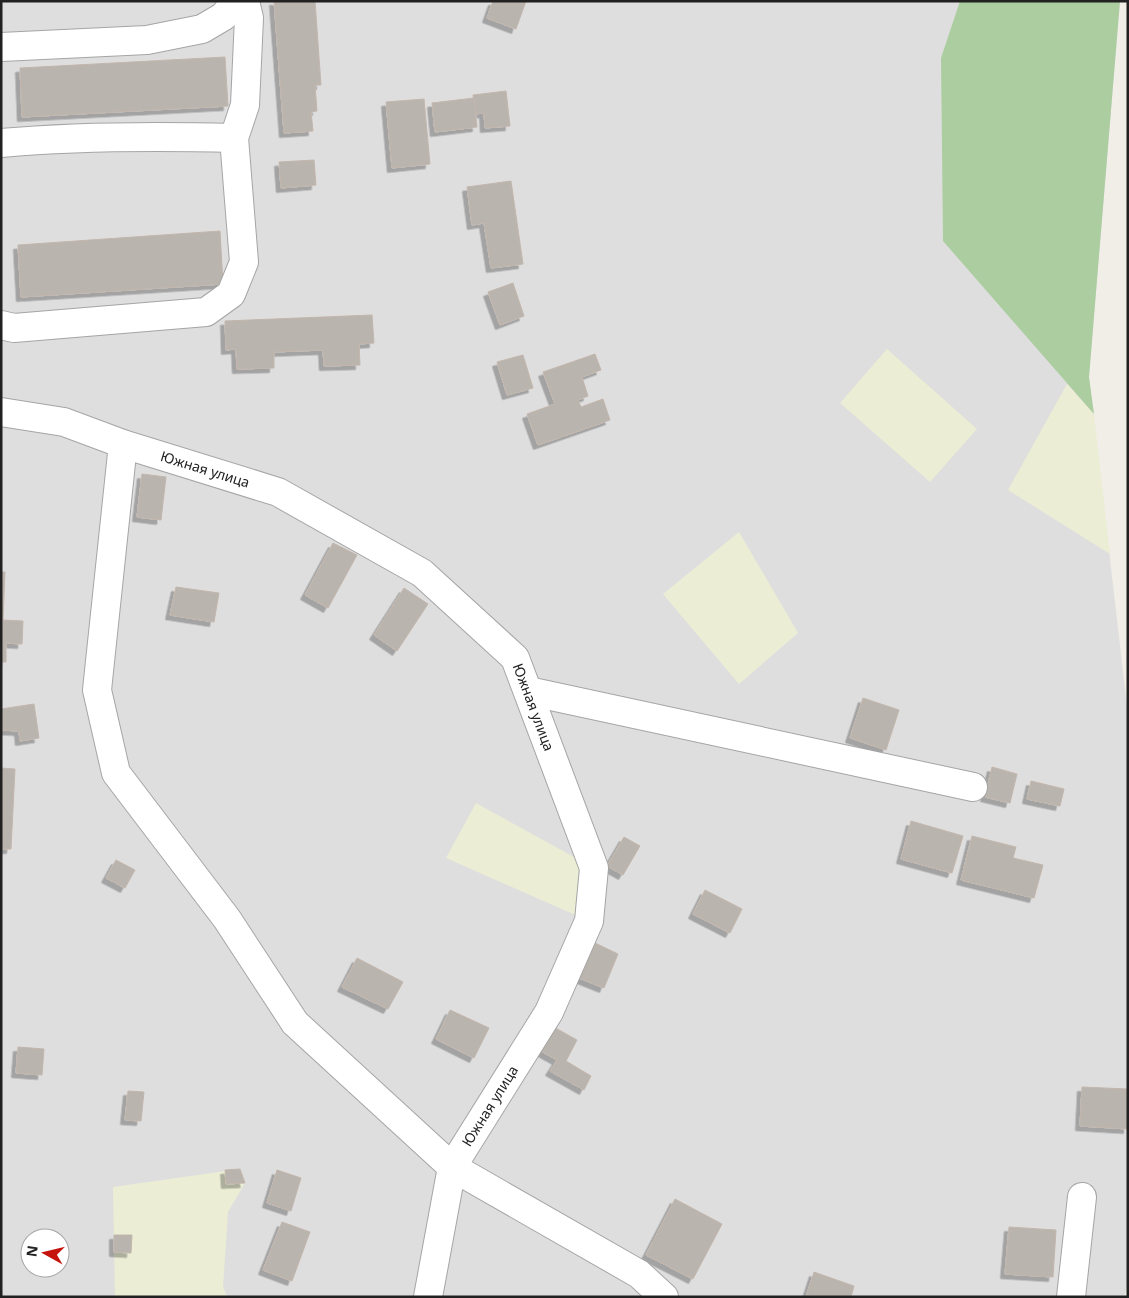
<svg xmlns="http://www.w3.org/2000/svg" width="1129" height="1298" viewBox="0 0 1129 1298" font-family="'Noto Sans',sans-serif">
  <defs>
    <filter id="shadow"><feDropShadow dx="-4.5" dy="4.5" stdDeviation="0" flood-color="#0004"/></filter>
  </defs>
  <rect width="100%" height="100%" fill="#f1eee8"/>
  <path fill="#dfdede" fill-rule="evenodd" d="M1,1h1119l-31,376 39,338v568l-4,14h-1123zM30,1238h30v30h-30z"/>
  <g fill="#ebeed5">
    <path d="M887,349l90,80 -47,53 -90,-79z"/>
    <path d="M1067,384l27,30 16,140 -102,-64z"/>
    <path d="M739,532l59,101 -59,51 -76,-90z"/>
    <path d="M476,803l118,65 -5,53 -143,-63z"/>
    <path d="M240,1169l5,14 -17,29 -5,75 4,10h-112l-2,-110z"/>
  </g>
  <path fill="#accda0" d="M960,1h160l-31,376 5,37 -151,-173 -2,-183z"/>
  <g fill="#bab4ae" stroke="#c2b6ac" filter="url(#shadow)">
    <path d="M274,1h41l6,84h-6l2,26 -6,1 2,19 -29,2z"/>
    <path d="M493,1h33l-10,28 -29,-11z"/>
    <path d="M225,57l3,49 -206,11 -2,-49z"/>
    <path d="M506,91l4,35 -25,2 -1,-15 -9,1 -2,-19z"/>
    <path d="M474,98l3,29 -42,5 -3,-29z"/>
    <path d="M424,99l6,65 -38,4 -6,-66z"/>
    <path d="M314,160l2,25 -35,3 -2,-26z"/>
    <path d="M511,181l12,83 -32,4 -7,-45 -12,2 -5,-38z"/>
    <path d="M220,231l3,53 -202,13 -3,-52z"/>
    <path d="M513,283l11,33 -24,9 -12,-33z"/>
    <path d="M372,315l2,28 -15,1 1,21 -36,1 -1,-16 -49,2v16l-37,1 -1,-20 -10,1 -1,-29z"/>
    <path d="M595,354l6,16 -19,7 6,19 -10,4 3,7 22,-8 7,21 -72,25 -11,-31 28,-10 -12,-32z"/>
    <path d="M523,355l10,33 -26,7 -10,-33z"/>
    <path d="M142,474l24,3 -5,43 -24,-3z"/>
    <path d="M333,543l24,12 -29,53 -23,-13z"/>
    <path d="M1,572h4l-2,48 20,1 -1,23 -16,-1v19h-5z"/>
    <path d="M176,587l43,6 -5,29 -44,-7z"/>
    <path d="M404,588l24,16 -31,47 -23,-16z"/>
    <path d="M863,698l36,12 -13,40 -36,-12z"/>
    <path d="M34,704l5,34 -19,3 -1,-10 -18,-1v-21z"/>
    <path d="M992,767l25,7 -7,29 -25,-6z"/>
    <path d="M1,768l14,1 -4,80h-10z"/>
    <path d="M1031,781l33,8 -4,17 -33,-7z"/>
    <path d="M911,821l52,15 -11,37 -51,-14z"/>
    <path d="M972,836l44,11 -3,11 30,7 -9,33 -73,-18z"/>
    <path d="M624,837l16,9 -17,29 -16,-9z"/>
    <path d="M116,860l19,10 -10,18 -19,-10z"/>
    <path d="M705,890l37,19 -12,24 -37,-19z"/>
    <path d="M593,942l25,12 -14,34 -25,-10z"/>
    <path d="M357,958l46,24 -15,27 -46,-22z"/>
    <path d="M450,1010l39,18 -15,30 -38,-19z"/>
    <path d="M552,1026l25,14 -11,21 25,15 -7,14 -34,-19 7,-11 -18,-10z"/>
    <path d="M18,1047l26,2 -2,26 -26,-2z"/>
    <path d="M1082,1087l46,2v40l-48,-3z"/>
    <path d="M128,1091l16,1 -3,29 -16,-1z"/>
    <path d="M240,1169l5,14 -19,1 -1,-14z"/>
    <path d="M277,1170l24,8 -10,33 -24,-8z"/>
    <path d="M675,1199l47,25 -29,55 -47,-24z"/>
    <path d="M282,1222l28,10 -18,49 -29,-11z"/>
    <path d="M1009,1227l47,3 -3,47 -48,-3z"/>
    <path d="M114,1235h18l-1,18 -17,-1z"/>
    <path d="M814,1272l40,14 -3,11h-45z"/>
  </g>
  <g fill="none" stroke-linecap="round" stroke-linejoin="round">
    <g stroke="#a5a5a5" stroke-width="30">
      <g id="minor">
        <path d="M1,47l146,-7 55,-11 22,-13 11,-15"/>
        <path d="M1,143c78,-7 156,-7 233,-5"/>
        <path d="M1,325l13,3 192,-16 25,-18 13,-32 -10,-124 11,-33 4,-87 -4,-17"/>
        <path d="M1,412l63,10 59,22 -26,246 19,83 111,146 68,104 157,144 187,107 25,23"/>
        <path id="s1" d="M123,444l155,48 144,81 93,85 79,210 -5,53 -40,91 -97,155 -24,130"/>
        <path d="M528,691l445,96"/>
        <path d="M1071,1297l11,-100"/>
      </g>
    </g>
    <use href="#minor" stroke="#fff" stroke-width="28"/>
  </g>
  <g text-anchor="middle" stroke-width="4" stroke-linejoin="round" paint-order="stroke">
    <g font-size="14" fill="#212121" stroke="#fff">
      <text dy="5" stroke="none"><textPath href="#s1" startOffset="86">Южная улица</textPath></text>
      <text dy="5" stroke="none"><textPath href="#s1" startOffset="506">Южная улица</textPath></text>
      <text transform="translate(490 1106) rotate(-58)" y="5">Южная улица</text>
    </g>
  </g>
  <rect width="1129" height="1298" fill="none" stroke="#212121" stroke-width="5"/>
  <g transform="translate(45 1253) rotate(278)"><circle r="24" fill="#ffffff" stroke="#a6a6a6"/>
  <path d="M0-4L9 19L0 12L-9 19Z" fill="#c5130d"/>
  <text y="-8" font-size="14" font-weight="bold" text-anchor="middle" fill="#212121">N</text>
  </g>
</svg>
